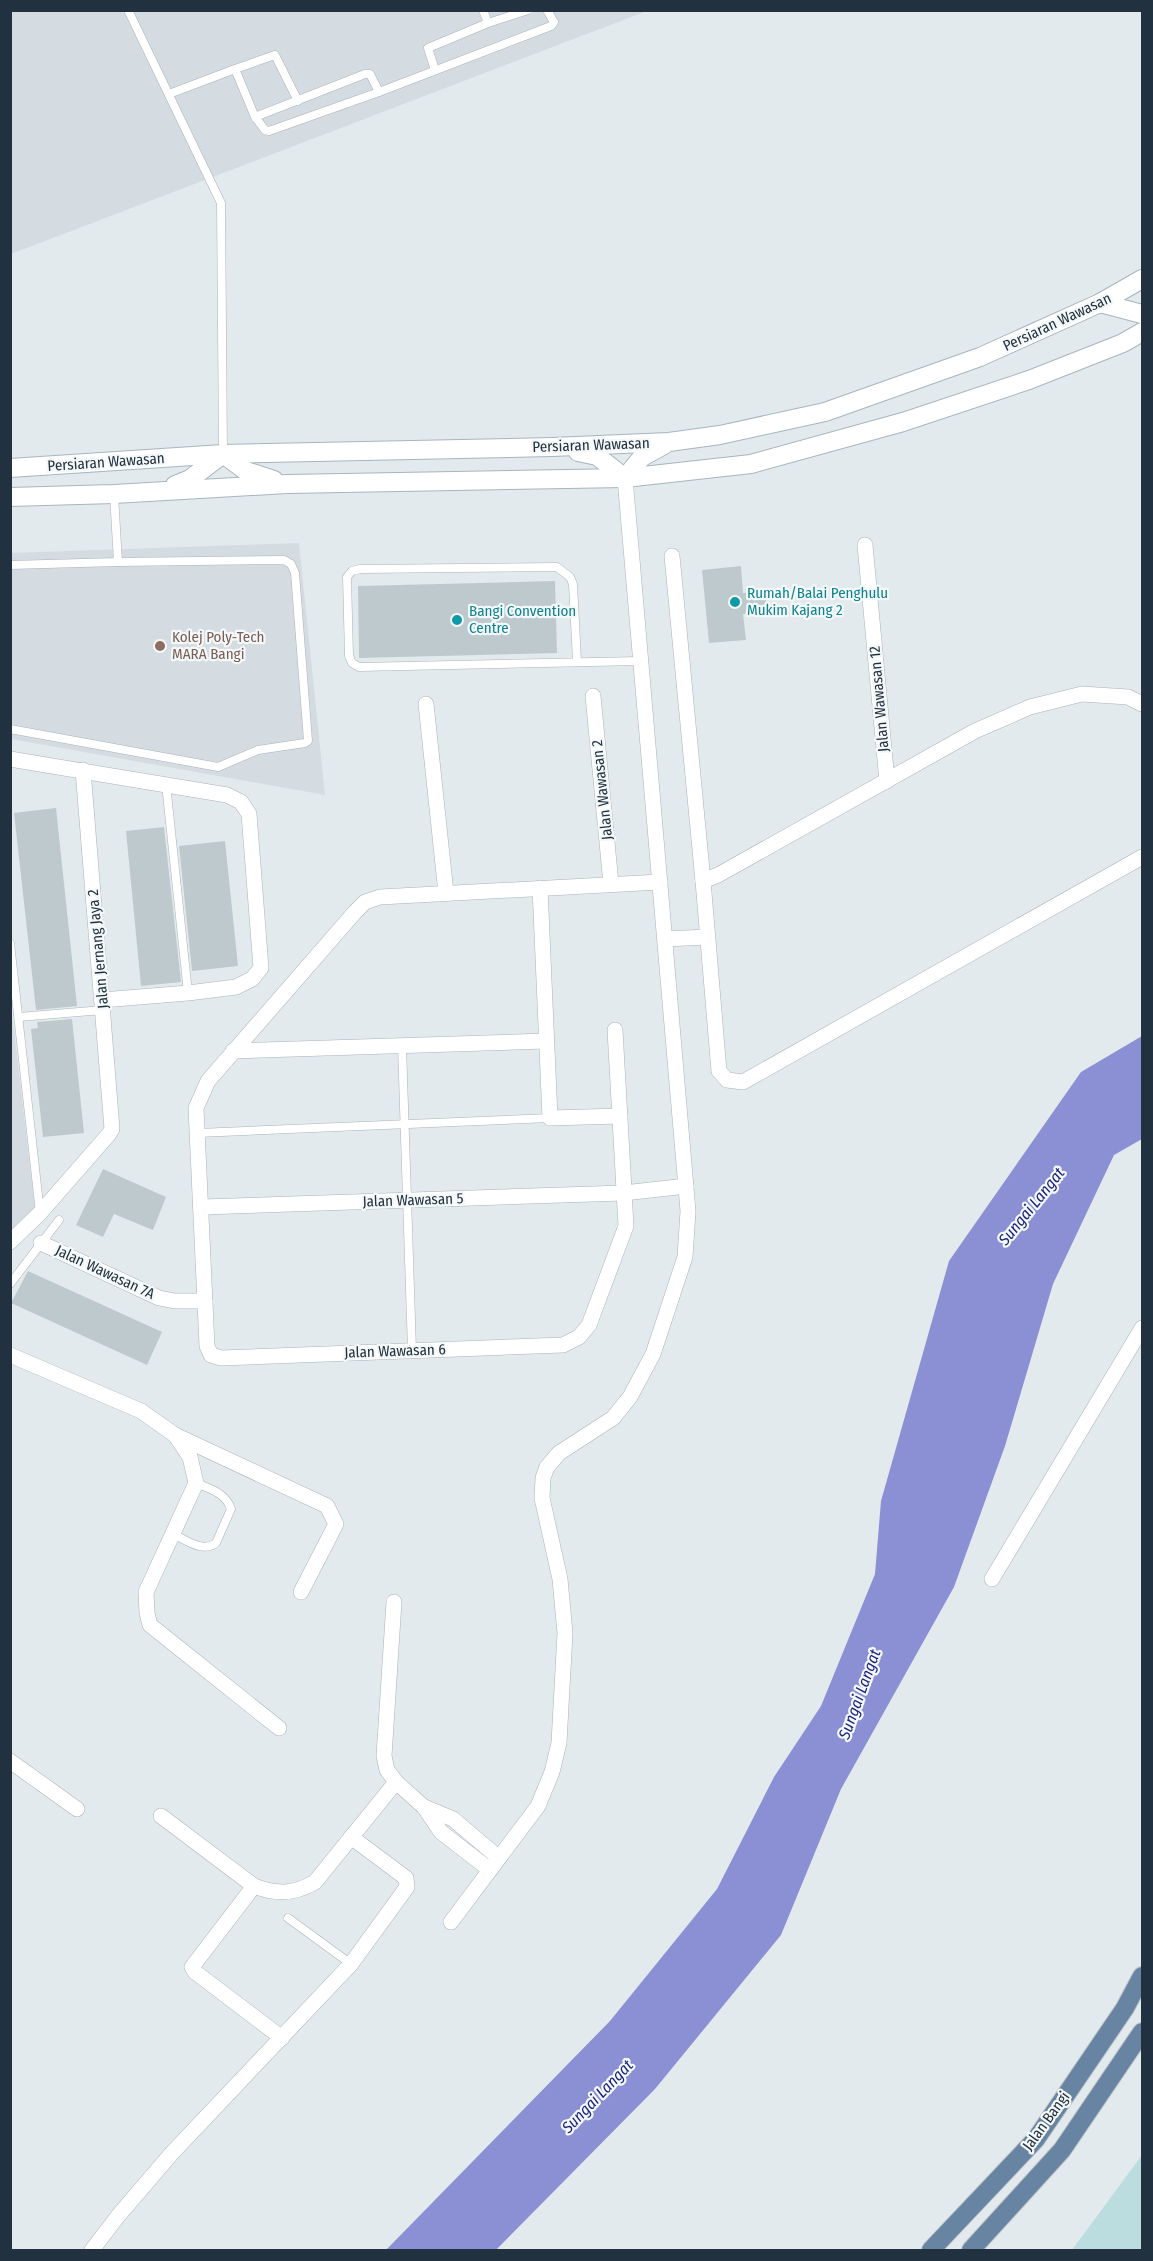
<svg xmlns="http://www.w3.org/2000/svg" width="1153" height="2261" viewBox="0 0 1153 2261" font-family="'Fira Sans Condensed',sans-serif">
  <rect width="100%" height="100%" fill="#e3eaed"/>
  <g fill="#d4dce1">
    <path d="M11,11h636l-636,243z"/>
    <path d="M299,543l26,252 -314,-56 -1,-186z"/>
    <path d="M10,997l25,212 -25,24z"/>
  </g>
  <path fill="#bbdddf" d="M1142,2155v95h-70z"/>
  <path fill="#8a90d3" d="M1142,1036v103l-28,16 -61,129 -48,162 -51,141 -113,202 -60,146 -126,154 -159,161h-110l224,-229 107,-132 57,-112 47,-71 54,-132 6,-73 68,-240 132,-189z"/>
  <g fill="#bec9ce">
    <path d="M741,566l2,27 22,-2 2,21 -24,2 3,26 -37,3 -7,-73z"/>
    <path d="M555,581l2,72 -198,5 -1,-72z"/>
    <path d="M56,808l21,198 -41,4 -22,-197z"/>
    <path d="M164,827l17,155 -40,4 -15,-155z"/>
    <path d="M225,841l13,125 -46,5 -13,-125z"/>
    <path d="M72,1019l12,114 -41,4 -12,-108 7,-1 -1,-6z"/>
    <path d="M103,1169l63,28 -13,33 -39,-16 -11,23 -27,-12z"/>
    <path d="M28,1271l134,61 -15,33 -136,-62z"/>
  </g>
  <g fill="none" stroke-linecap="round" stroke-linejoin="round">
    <g stroke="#a9b2b9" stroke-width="9">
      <g id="lane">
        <path d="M128,10l93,193 2,250"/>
        <path d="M488,23l40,-13"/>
        <path d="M235,69l40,-14 23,46"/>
        <path d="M435,70l-7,-22 60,-25 -5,-13"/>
        <path d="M169,94l66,-25 20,48 10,13 4,1 110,-39 172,-66 3,-4 -7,-12"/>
        <path d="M255,117l110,-43h5l9,18"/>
        <path d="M10,565l108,-3 -4,-67"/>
        <path d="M577,661l-4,-77 -3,-7 -13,-10 -197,2 -8,2 -5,6 2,79 3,7 7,4 281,-6"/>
        <path d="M10,729l208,38 40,-17 47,-7 3,-2 -13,-168 -4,-9 -7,-4 -166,2"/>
        <path d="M166,784l22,209"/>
        <path d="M10,943l30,270"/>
        <path d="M19,1017l84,-7"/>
        <path d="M402,1046l10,304"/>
        <path d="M198,1133l352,-15"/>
        <path d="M10,1284l49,-64"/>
        <path d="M173,1534c13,6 30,19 43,9l15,-34c-5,-16 -21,-20 -35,-26"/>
        <path d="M288,1918l63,46"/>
      </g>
    </g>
    <g stroke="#a9b2b9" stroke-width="16">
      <g id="street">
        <path d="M865,545l22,236"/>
        <path d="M672,556l31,325"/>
        <path d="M593,696l18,188"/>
        <path d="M426,704l20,189"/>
        <path d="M1142,704l-14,-7 -46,-3 -52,13 -55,24 -257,144 -15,6 16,190 8,9 16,2 399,-225"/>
        <path d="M10,759l217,36 14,7 8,12 12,154 -9,11 -16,8 -48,6 -86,7"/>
        <path d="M540,888l10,230 70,-2"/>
        <path d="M665,939l42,-2"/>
        <path d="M615,1030l11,196 -37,99 -10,12 -16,8 -342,13 -10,-3 -4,-9 -11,-238 12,-27 147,-169 10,-10 15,-5 280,-15"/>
        <path d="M233,1051l313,-10"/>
        <path d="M202,1207l422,-14 62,-7"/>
        <path d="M10,1242l30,-29 69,-79 3,-5 -29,-359"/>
        <path d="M41,1243l118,55 16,3h30"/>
        <path d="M10,1355l131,56 34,24 15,22 6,26 -50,109 1,21 3,12 129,103"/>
        <path d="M175,1435l152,71 9,18 -35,68"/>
        <path d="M992,1579l150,-251"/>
        <path d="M394,1602l-10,154 3,14 9,12 28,25 17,25 49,38"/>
        <path d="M10,1761l67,48"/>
        <path d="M424,1807l29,12 46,39"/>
        <path d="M161,1816l93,70c22,9 41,8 61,-4l81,-100"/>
        <path d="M254,1886l-62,81 3,5 87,66"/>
        <path d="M451,1922l87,-116 14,-34 7,-29 6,-110 -5,-54 -18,-81 1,-20 4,-11 12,-14 54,-35 17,-21 23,-43 32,-97 3,-46 -63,-733"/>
        <path d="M92,2250l26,-34 54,-63 179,-189 56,-77 -1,-9 -55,-41"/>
      </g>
    </g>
    <g stroke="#a7b5bf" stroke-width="20">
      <g id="secondary">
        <path d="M1100,303l42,11"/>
        <path d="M578,452l19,4 28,22"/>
        <path d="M223,454l23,17 28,9"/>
        <path d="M10,468l213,-14 329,-7 117,-5 51,-7 105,-23 155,-55 120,-54 42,-24"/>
        <path d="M625,478l17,-21 22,-12"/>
        <path d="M175,485l15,-6 33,-25"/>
        <path d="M10,497l104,-3 173,-10 338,-6 126,-14 152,-42 126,-42 94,-37 19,-11"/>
      </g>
    </g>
    <g stroke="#c1c5c9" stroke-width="20">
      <g id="primary">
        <path d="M931,2250l105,-111 89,-131 17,-32"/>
        <path d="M971,2250l91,-100 80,-118"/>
      </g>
    </g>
    <use href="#lane" stroke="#fff" stroke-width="8"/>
    <use href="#street" stroke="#fff" stroke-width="15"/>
    <use href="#secondary" stroke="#fff" stroke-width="18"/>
    <use href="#primary" stroke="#6785a3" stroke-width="18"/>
  </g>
  <g fill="#0f9aa8" stroke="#f4f8f9" stroke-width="2">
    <circle cx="735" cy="602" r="6"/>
    <circle cx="457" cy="620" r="6"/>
  </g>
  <circle fill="#8d6e63" stroke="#f4f8f9" stroke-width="2" cx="160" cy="646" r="6"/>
  <g text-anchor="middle" stroke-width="4.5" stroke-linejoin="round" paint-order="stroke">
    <g font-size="15" fill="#22313f" stroke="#f4f8f9">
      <text transform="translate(1057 322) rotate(-25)" y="5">Persiaran Wawasan</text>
      <text transform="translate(591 445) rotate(-2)" y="5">Persiaran Wawasan</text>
      <text transform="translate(106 462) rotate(-4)" y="5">Persiaran Wawasan</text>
      <text transform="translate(879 699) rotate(-95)" y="5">Jalan Wawasan 12</text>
      <text transform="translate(602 790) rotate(-96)" y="5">Jalan Wawasan 2</text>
      <text transform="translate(98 949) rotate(-95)" y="5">Jalan Jernang Jaya 2</text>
      <text transform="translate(413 1200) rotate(-2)" y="5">Jalan Wawasan 5</text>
      <text transform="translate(105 1272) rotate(25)" y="5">Jalan Wawasan 7A</text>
      <text transform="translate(395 1351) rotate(-2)" y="5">Jalan Wawasan 6</text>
      <text transform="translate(1046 2121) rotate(-54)" y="5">Jalan Bangi</text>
    </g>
    <g font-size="15" fill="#0d838f" stroke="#f4f8f9" text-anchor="start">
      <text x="747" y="598">Rumah/Balai Penghulu<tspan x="747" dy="17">Mukim Kajang 2</tspan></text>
      <text x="469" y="616">Bangi Convention<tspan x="469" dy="17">Centre</tspan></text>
    </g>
    <g font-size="15" fill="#785e54" stroke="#f4f8f9" text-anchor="start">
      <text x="172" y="642">Kolej Poly-Tech<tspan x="172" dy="17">MARA Bangi</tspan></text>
    </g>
    <g font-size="16" font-style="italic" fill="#1b227c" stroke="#f4f8f9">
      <text transform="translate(1031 1206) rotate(-51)" y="6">Sungai Langat</text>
      <text transform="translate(859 1694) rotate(-70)" y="6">Sungai Langat</text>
      <text transform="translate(597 2096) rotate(-46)" y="6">Sungai Langat</text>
    </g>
  </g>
  <rect width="1153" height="2261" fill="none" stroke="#22313f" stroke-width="24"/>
</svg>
